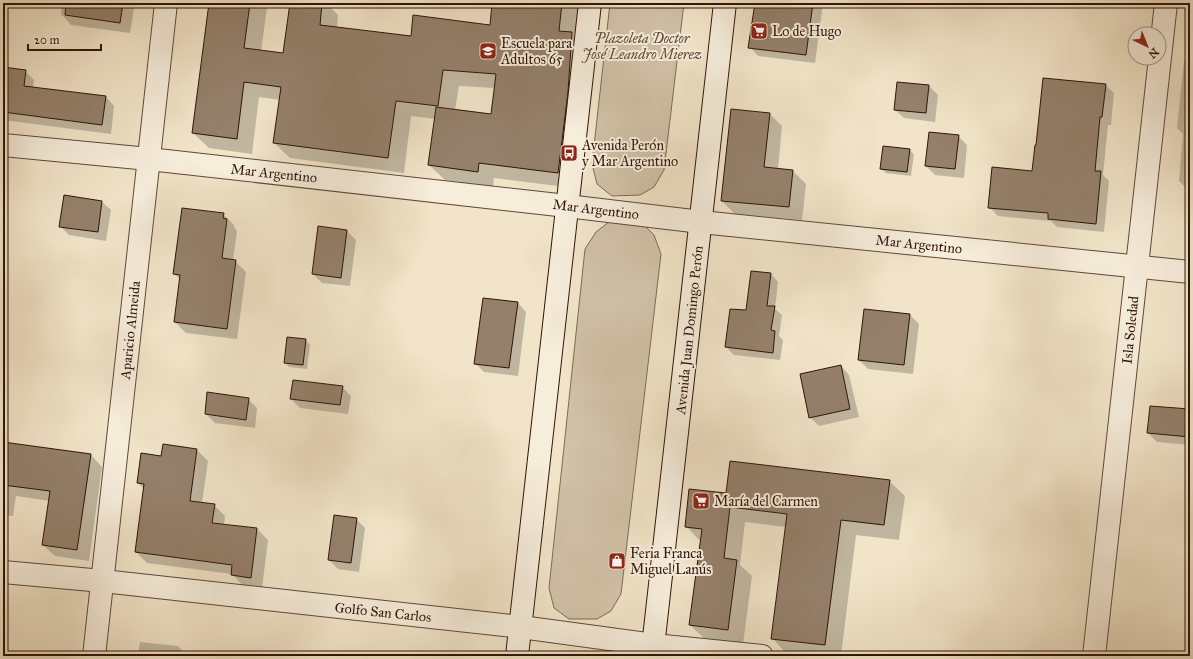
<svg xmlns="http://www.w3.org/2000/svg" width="1193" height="659" viewBox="0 0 1193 659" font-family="'IM FELL Great Primer',serif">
  <rect width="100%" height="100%" fill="#f1e4c8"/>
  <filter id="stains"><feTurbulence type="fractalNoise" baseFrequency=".005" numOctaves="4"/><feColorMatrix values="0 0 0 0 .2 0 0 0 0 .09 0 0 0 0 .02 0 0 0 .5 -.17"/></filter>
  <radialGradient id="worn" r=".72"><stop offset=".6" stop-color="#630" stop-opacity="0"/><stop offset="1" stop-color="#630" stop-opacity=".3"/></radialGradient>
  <g fill="#d0c1a7" stroke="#806a57">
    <path d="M610,3h74l-20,167 -10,17 -14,8 -28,1 -15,-12 -5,-20z"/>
    <path d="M614,218l24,1 16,16 7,19 -40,340 -10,17 -14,8h-28l-15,-11 -5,-20 36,-339 11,-17z"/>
  </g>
  <g fill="#0003" fill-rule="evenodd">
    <path d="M62,3h73l-5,30 -59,-8 -10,-11z"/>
    <path d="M210,3h53l4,4 -6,45 23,3 7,-52h35l12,12 -1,13 74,9 80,-11 2,-23h86l-5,185 -80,-10 -1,9 -48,-7 -16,-15 6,-46 -24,-3 -7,57 -114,-15 -16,-15 6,-43 -21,-3 -7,57 -43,-6 -16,-15zM459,86l36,2 -3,27 -37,-5z"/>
    <path d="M755,3h68l-8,60 -57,-7 -8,-9z"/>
    <path d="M1184,61l6,1v178l-5,-4 5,-44 -11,-11 4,-47 -6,-6z"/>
    <path d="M3,68l22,3 9,9 -1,8 73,9 8,9 -3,28 -108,-14z"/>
    <path d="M1105,85l9,8 -3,32h-3l-5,50 6,6 -5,51 -47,-5 -6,-6 -53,-5 -9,-9 44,-35z"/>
    <path d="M929,86l9,9 -3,27 -31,-4 -9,-8z"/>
    <path d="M769,113l13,13 -4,43 15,2 13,13 -4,36 -67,-6 -13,-13z"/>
    <path d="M958,136l9,9 -3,33 -29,-3 -9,-9z"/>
    <path d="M909,150l5,4 -3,22 -25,-3 -5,-4z"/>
    <path d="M102,202l9,8 -5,31 -37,-6 -9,-9z"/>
    <path d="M223,214l11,11v2l3,4 -4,29 2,1 11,11 -9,67 -51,-6 -11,-11 6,-42 -7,-6z"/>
    <path d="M319,227l28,4 9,9 -6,46 -28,-3 -9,-9z"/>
    <path d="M771,274l7,8 -3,27 7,6 -3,21 4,4 -3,20 -46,-5 -8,-8z"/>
    <path d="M518,303l8,9 -8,64 -34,-4 -9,-9z"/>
    <path d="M865,310l45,5 9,9 -6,50 -45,-5 -9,-9z"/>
    <path d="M306,340l4,5 -3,24 -18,-2 -4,-4z"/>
    <path d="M841,366l8,9 10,42 -40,9 -9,-9z"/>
    <path d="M342,387l9,9 -3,18 -48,-6 -9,-9z"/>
    <path d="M248,399l9,9 -2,20 -40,-5 -9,-9z"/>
    <path d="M1185,401h5v44l-33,-3 -9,-9 37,-23z"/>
    <path d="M3,443l88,12 11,12 -13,94 -34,-5 -12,-11 7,-44 -34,-5 -3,20 -10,-1z"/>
    <path d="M197,450l11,11 -6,42 12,2 11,11 -1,9 33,4 11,11 -6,48 -19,-2 -11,-12 -85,-11 -11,-11 8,-63 -6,-6 24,-26z"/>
    <path d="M889,481l16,15 -6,44 -43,-5 -15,121h-34l-20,-2 -15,-16 14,-111 -41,-5 -5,43 12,11 -9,68 -37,-4 -16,-15 11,-83 -15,-16 41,-32z"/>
    <path d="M356,519l9,9 -6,44 -21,-3 -9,-9z"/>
    <path d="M140,642l38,4 9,10h-49z"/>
  </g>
  <g fill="#94806b" stroke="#2f1407">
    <path d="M66,3h57l-3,20 -55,-8z"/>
    <path d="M209,3h41l-6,45 39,5 7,-50h32l-2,22 91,11 2,-21 77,10 2,-22h70l-3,28 13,1 -4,60 -10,81 -79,-10 -1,9 -50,-7 8,-58 55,7 5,-40 -53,-4 -5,36 -42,-5 -8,57 -115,-15 8,-56 -37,-5 -7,57 -45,-6z"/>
    <path d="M755,3h58l-7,52 -58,-7z"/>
    <path d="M3,67l23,3 -2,16 82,10 -4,29 -99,-13z"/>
    <path d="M1043,78l63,6 -4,33h-2l-5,54h6l-5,53 -48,-5v-6l-60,-5 4,-41 40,4 3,-26h1z"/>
    <path d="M897,82l32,3 -3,28 -32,-3z"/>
    <path d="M731,109l39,4 -6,54 29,3 -4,37 -68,-6z"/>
    <path d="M929,132l30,3 -4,34 -30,-3z"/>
    <path d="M883,146l27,3 -3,23 -27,-3z"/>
    <path d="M64,195l38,6 -4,31 -39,-5z"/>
    <path d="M182,208l42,5 -1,5 4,1 -5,39 14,2 -9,69 -53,-7 6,-47 -7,-1z"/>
    <path d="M318,226l29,4 -6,48 -29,-4z"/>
    <path d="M751,271l20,2 -4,33h8l-4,24 4,1 -2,22 -48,-6 5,-38 16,1z"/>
    <path d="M483,298l35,4 -9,66 -35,-4z"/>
    <path d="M864,309l46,5 -6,51 -46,-5z"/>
    <path d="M287,337l19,2 -3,26 -19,-2z"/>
    <path d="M841,365l9,44 -41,9 -9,-44z"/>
    <path d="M293,380l50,6 -3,19 -50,-6z"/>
    <path d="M207,392l42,6 -3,22 -41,-6z"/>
    <path d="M1150,406l40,3v28l-43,-4z"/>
    <path d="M3,442l88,12 -14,96 -35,-5 8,-54 -47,-6z"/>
    <path d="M163,444l34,5 -7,52 25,3 -3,19 45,5 -6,50 -20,-3 1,-10 -97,-13 9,-68 -7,-1 4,-30 20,3z"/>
    <path d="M730,461l160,19 -6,45 -43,-5 -16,125 -54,-6 16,-125 -57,-7 -6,51 13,2 -9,70 -39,-5 13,-96 -17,-2 4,-38 37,4z"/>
    <path d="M334,515l23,3 -6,45 -23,-3z"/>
  </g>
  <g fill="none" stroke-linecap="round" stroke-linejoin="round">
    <g stroke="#604837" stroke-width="24">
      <g id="minor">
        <path d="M3,145l146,14 418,47 134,16 489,50"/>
        <path d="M3,572l100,9 418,46 133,18 108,11"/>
        <path d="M94,656l72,-653"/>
        <path d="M1094,656l72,-653"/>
      </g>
    </g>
    <g stroke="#2f1407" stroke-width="24">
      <g id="secondary">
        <path d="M517,656l73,-653"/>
        <path d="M652,656l73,-653"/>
      </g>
    </g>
    <use href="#minor" stroke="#f6eddb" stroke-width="22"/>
    <use href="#secondary" stroke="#f6eddb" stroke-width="22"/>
  </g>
  <defs>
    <g id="supermarket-square" transform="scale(0.9)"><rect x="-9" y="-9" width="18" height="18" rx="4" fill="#8f2418" stroke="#f6eddb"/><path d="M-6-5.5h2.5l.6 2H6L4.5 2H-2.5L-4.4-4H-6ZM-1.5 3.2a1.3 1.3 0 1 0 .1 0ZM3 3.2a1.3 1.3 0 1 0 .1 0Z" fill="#fff"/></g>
    <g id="school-square" transform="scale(0.9)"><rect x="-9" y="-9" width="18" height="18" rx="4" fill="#8f2418" stroke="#f6eddb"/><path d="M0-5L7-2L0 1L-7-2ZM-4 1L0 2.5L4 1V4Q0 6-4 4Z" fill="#fff"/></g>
    <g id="bus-square" transform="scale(0.9)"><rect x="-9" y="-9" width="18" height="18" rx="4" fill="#8f2418" stroke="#f6eddb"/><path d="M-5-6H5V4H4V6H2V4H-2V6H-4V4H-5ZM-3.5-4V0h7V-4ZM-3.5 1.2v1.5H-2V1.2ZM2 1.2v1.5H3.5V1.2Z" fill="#fff"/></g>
    <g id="shop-square" transform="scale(0.9)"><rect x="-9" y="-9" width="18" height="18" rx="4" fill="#8f2418" stroke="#f6eddb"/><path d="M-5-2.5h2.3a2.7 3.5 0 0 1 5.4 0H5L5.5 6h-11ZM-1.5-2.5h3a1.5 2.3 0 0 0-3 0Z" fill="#fff"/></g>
  </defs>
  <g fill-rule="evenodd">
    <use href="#supermarket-square" x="759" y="31"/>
    <use href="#school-square" x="488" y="51"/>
    <use href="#bus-square" x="569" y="153"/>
    <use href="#supermarket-square" x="701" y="501"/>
    <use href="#shop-square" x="617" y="561"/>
  </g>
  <g text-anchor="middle" stroke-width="4" stroke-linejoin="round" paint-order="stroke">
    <g font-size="14" fill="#2f1407" stroke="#f6eddb" text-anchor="start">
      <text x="772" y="36">Lo de Hugo</text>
      <text x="501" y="48">Escuela para<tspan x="501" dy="16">Adultos 65</tspan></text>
      <text x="582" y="150">Avenida Perón<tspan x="582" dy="16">y Mar Argentino</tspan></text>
      <text x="714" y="506">María del Carmen</text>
      <text x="630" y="558">Feria Franca<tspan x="630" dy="16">Miguel Lanús</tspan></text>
    </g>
    <g font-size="14" font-style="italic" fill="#5f4837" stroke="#f6eddb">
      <text x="642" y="43">Plazoleta Doctor<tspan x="642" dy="16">José Leandro Mierez</tspan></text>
    </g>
    <g font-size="14" fill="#2f1407" stroke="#f6eddb">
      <text transform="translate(274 173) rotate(6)" y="5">Mar Argentino</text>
      <text transform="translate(596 209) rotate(7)" y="5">Mar Argentino</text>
      <text transform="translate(919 244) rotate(6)" y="5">Mar Argentino</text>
      <text transform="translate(130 330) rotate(-84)" y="5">Aparicio Almeida</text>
      <text transform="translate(689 330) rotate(-84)" y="5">Avenida Juan Domingo Perón</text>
      <text transform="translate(1130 330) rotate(-84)" y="5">Isla Soledad</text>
      <text transform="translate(383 612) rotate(6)" y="5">Golfo San Carlos</text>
    </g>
  </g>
  <rect width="1193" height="659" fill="none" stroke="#f1e4c8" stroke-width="16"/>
  <rect x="4" y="4" width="1185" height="651" fill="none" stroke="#2f1407" stroke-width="2"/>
  <rect x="8" y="8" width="1177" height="643" fill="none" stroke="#2f1407"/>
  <g transform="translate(1147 46) rotate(137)"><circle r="19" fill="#f6eddb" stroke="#a69686"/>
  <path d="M0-3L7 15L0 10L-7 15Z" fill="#8f2418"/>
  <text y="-6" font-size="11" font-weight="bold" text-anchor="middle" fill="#2f1407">N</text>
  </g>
  <path d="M28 44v6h73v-6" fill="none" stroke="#2f1407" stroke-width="2"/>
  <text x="34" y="44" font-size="12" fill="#2f1407" stroke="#f6eddb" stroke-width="3" paint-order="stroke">20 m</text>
  <rect width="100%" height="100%" filter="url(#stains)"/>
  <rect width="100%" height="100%" fill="url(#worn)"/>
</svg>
